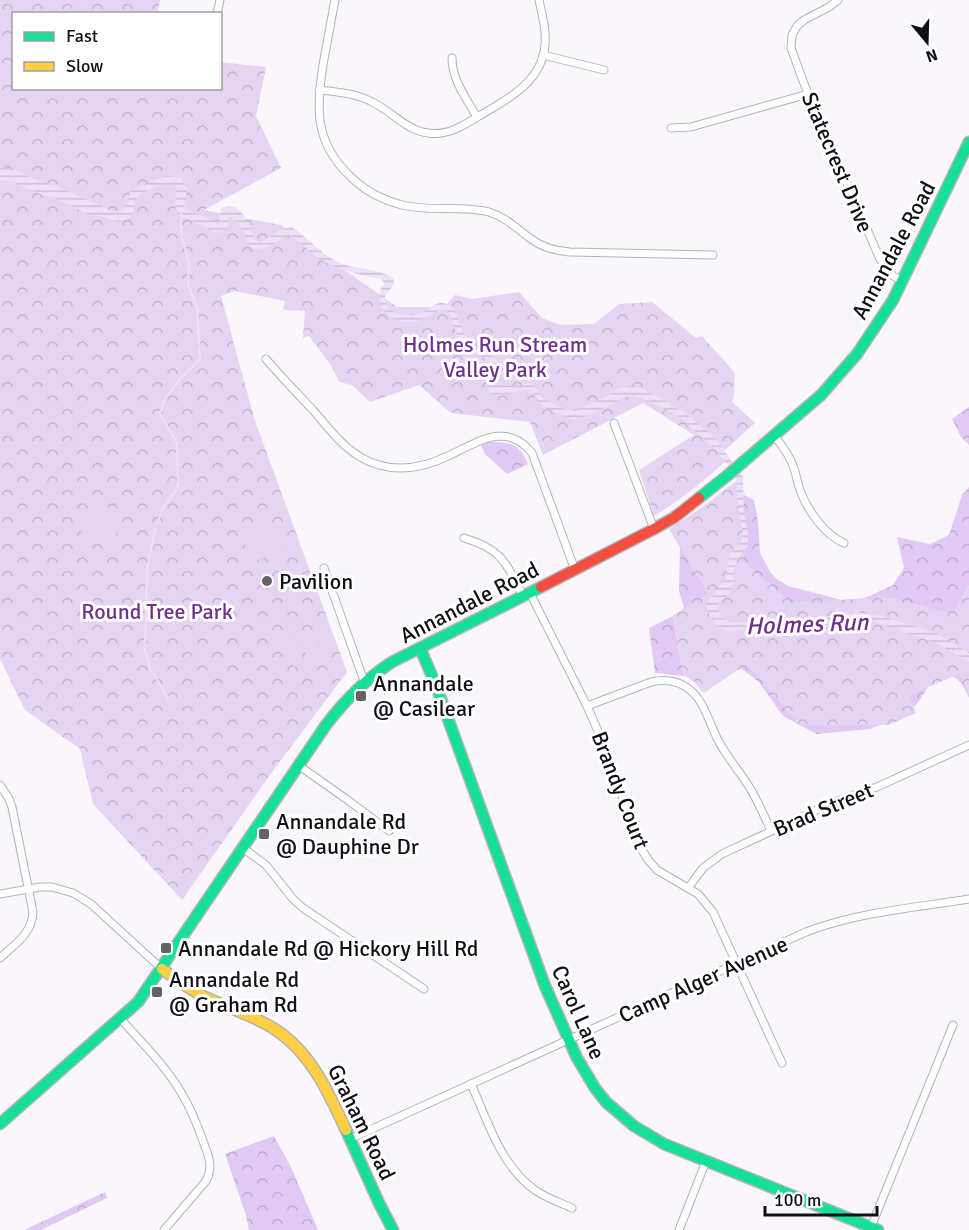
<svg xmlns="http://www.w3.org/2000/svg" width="969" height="1230" viewBox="0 0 969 1230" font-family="Signika,sans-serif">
  <defs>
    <pattern id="forest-crowns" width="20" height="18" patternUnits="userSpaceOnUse" patternTransform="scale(1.5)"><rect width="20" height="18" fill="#e2c8f4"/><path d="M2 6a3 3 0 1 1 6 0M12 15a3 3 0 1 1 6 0" fill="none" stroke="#c1abd0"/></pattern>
    <pattern id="park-crowns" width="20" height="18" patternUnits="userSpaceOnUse" patternTransform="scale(1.5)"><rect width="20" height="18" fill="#e6d4f3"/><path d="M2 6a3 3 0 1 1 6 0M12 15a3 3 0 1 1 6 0" fill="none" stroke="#c4b5cf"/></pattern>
    <pattern id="water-rules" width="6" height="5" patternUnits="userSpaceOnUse" patternTransform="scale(1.5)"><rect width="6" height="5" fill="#eee0f8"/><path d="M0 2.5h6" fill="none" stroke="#cbbfd4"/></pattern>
  </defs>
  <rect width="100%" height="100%" fill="#f9f7fb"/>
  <g fill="url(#forest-crowns)">
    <path d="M969,407v38l-8,-8 -9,-18z"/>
    <path d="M483,442c23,0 35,-2 45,22l-21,10 -22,-20 -5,-11z"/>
    <path d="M969,487v211c-7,-17 -14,-25 -32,-25l-18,28 -7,8 -16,9 -26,11 -53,5 -34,-18 -24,-34 -17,-13 -30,8 -18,-36 -15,-50 1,-42 4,-9 53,-41 7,-4 10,5 4,21 2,32 11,20 7,7 10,6 54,14 23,-2 28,-13 11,-17 -7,-31 33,7 19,-9 13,-40z"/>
    <path d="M673,616l11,60 -29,-3 -6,-45z"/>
    <path d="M274,1136l16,29 28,65h-69l-3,-15 -21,-61z"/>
    <path d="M105,1192l2,6 -66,32h-17z"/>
  </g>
  <g fill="url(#park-crowns)">
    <path d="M0,0h160l-3,13 -143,1v74h206l1,-26 45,5 -10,49 25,52 -77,42 77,15 116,82h47l11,-12 17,4 47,-7 23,26 19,7 33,-1 25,-20 33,-2 44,36 6,-2 33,37 -1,23 -2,6 23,21 -32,29 3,9c-23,21 -46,39 -72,55l-15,-46 55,-35 -51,-32 -100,52 -13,-33 -79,-9 -32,-28 -49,17 -18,-17 -13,-3 -9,-18 -21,-28 -6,2 2,-27 -20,-1 -2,-2 2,-7 -50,-10 -14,5 34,125 92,251 -75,100 -90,128 -89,-96 -13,-55 -55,-39 -25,-51z"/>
    <path d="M739,479l6,75 -3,6 48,42 103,-4 60,16 16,-30v111l-10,-21 -49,21 6,18 -27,12 -89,1 -54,-62 -42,29 -10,-11 -10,-7 -11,-60 35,-21 -39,-65 35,-23z"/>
  </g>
  <g fill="#e6d4f3">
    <path d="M101,506c9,0 16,5 20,14l-9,26 -29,-10c-7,-16 1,-27 18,-30z"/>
    <path d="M274,523l10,29 -33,10 -9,-28z"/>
    <path d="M325,627l10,25 -12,4 -9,-25z"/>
    <path d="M311,632l9,25 -11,5 -10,-25z"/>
    <path d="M292,635l1,4 3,-1 9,25 -2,1 1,4 -6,2 -1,-4 -3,1 -9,-25 2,-1 -1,-4z"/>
  </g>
  <path fill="url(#water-rules)" d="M0,167l12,2 27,12 18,5 55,25h11l5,-10 2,-9 7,-5 30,-11 14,2 6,11 -3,18 3,3 32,13 2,-15c22,-8 27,16 34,32l5,2 19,-11 12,-4c18,10 30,28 49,36 18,7 37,5 54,15v6l-9,12c0,3 1,6 2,9 5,11 26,12 36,7 5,-2 11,-8 17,-9 4,-1 10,3 14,5l13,34 4,5 13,4 14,10 -1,11 -5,6 3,7 20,1 17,-3 3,3 4,8 3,4 22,11 10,2 36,-16 9,-7 11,-2 15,3 6,5 12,5 8,7 10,4 29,23 9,10 24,34 1,38 4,18v13l-11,14 -4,12v12l-5,11 -11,9 1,6 5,8 7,5 64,-3 42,-5 25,-2 17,2 58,18 33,20v9l-33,-19 -66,-23h-23l-38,7 -84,4c-11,-7 -16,-14 -19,-27l19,-24 5,-27 10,-9 3,-8 -6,-37v-18l-13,-21 -7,-9 -38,-34 -26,-14 -18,-7h-7l-36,18 -19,6c-10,-5 -29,-11 -35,-19 -4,-5 -4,-9 -9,-12l-29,7 -10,-2 -4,-11v-7c18,-21 -15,-18 -23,-30 -7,-9 -9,-22 -13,-31l-3,-4 -7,-2c-9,6 -20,14 -31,13 -22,0 -38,-20 -25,-39l-3,-4c-22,-4 -44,-9 -63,-21 -10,-6 -16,-16 -26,-22 -16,3 -24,17 -41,12 -7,-12 -9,-27 -23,-32v9l-4,7 -9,1 -11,-7 -26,-11 -3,-9 2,-21h-16l-21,9 -5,6 -1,10 -6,9 -11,3 -13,-5 -16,-3 -33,-16 -15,-4 -28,-12 -12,-2z"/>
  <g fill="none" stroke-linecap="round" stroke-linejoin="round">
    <g stroke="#eee0f8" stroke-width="2">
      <path d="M158,523l3,-12 17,-23 -1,-45 -17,-29 5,-15 14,-19 21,-21 -3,-52 -9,-23 1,-22 -8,-27v-21"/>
      <path d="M155,529l-8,41 -2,80 5,18 18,30"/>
    </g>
    <g stroke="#b5b3b7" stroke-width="9">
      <g id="street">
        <path d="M335,0c-4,20 -7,39 -11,59 -8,46 -11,83 27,118 14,14 32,23 51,28 28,7 59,0 87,7 17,5 28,17 42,27 11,8 25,12 39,13l143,3"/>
        <path d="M838,0l-9,7 -25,13 -7,6 -5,9 -1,13 18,49 71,162 13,17 9,4"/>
        <path d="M217,14l3,-14"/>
        <path d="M543,55l61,15"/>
        <path d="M452,58c0,22 14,40 25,59"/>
        <path d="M319,90c18,2 36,3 53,12 20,9 33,28 56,31 19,3 35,-7 51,-17 34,-20 70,-38 66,-84 -1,-11 -4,-22 -6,-32"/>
        <path d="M671,128l20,-1 117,-33"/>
        <path d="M266,359c15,18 31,34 47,51 19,22 36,47 66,55 24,7 49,1 71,-10 28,-13 57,-34 82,-2l43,117"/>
        <path d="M614,423l40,106"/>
        <path d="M775,436c6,9 13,17 17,27 4,9 5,19 8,27 7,20 25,45 44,53"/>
        <path d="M464,538c38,11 42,25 59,58"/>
        <path d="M324,568l40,113"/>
        <path d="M530,593l57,113 14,32 41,112 7,11 8,9 41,24 15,18 69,151"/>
        <path d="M587,706l64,-24c14,-3 27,-2 39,8 14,11 19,32 27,48 8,17 21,31 31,47 9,14 16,30 23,46"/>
        <path d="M298,765l51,36 40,30"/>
        <path d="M0,785l9,14 3,8 21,105c-1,22 -18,32 -33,46"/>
        <path d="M243,848l23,17 27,34 10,9 121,81"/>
        <path d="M689,887l14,-19 19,-14 112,-52 43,-15 92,-42"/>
        <path d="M0,894l40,-7h12l21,6 18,11 71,65"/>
        <path d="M120,1018c21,24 46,48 62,76 9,15 15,30 21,47 5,14 11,25 3,40l-42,49"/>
        <path d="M471,1084c17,37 29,81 64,106 11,8 24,12 37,18"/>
        <path d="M350,1139l456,-207c52,-20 108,-24 163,-33"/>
        <path d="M871,1227l82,-202"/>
        <path d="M679,1230l27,-69"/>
      </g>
    </g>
    <g stroke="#b5b3b7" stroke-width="13">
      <g id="fast">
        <path d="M699,498l29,-23 93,-80 36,-41 36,-54 76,-158"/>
        <path d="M420,648l15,35 110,303 32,72 18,30 11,14 28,24 30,18 214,86"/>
        <path d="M0,1124l138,-122 188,-277c19,-25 40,-46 66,-63l149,-75"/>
        <path d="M346,1130l33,73 14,27"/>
      </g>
    </g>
    <g stroke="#b5b3b7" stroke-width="13">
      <path id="slow" d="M162,969c15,11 30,22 47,30 22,10 46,17 67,31 35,23 53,63 70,100"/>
    </g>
    <g stroke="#b5b3b7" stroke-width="13">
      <path id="jam" d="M541,587l113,-58 21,-12 24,-19"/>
    </g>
    <use href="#street" stroke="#fefefe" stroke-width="7"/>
    <use href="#fast" stroke="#16e098" stroke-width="10"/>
    <use href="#slow" stroke="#ffcf43" stroke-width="10"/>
    <use href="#jam" stroke="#f24e42" stroke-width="10"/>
  </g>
  <g fill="#636066" stroke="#fff" stroke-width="2">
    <circle cx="267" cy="581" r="6"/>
    <rect x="355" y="690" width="12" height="12" rx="3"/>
    <rect x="258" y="828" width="12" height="12" rx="3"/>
    <rect x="160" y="942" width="12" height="12" rx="3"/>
    <rect x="151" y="986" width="12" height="12" rx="3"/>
  </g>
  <g text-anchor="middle" stroke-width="6" stroke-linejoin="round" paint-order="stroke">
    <g font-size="22" fill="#120e15" stroke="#fff">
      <text transform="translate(838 162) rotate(67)" y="8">Statecrest Drive</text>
      <text transform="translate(893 250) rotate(-62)" y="8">Annandale Road</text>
      <text transform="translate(469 602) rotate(-27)" y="8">Annandale Road</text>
      <text transform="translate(621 790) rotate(69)" y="8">Brandy Court</text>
      <text transform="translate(823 809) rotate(-23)" y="8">Brad Street</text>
      <text transform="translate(703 979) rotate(-24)" y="8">Camp Alger Avenue</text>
      <text transform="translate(579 1012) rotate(66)" y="8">Carol Lane</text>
      <text transform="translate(362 1122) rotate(64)" y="8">Graham Road</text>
    </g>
    <g font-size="22" fill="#6c328c" stroke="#fff">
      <text x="495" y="352">Holmes Run Stream<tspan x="495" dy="25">Valley Park</tspan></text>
      <text x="157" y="619">Round Tree Park</text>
    </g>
    <g font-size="22" fill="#120e15" stroke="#fff" text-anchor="start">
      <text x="279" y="589">Pavilion</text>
      <text x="373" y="691">Annandale<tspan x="373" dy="25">@ Casilear</tspan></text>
      <text x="276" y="829">Annandale Rd<tspan x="276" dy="25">@ Dauphine Dr</tspan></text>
      <text x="178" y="956">Annandale Rd @ Hickory Hill Rd</text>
      <text x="169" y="987">Annandale Rd<tspan x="169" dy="25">@ Graham Rd</tspan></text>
    </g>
    <g font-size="24" font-style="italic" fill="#6b318b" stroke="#fff">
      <text transform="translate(807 624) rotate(-2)" y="8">Holmes Run</text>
    </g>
  </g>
  <rect x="12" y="12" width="210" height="78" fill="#ffffff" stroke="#a09fa1" stroke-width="1.5"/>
  <rect x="24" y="32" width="30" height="9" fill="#16e098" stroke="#a09fa1" stroke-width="1.5"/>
  <text x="66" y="42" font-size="18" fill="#120e15">Fast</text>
  <rect x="24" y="62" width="30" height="9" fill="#ffcf43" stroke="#a09fa1" stroke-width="1.5"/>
  <text x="66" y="72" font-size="18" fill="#120e15">Slow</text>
  <g transform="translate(927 42) rotate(161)" stroke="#ffffff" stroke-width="4.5" paint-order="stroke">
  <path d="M0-4.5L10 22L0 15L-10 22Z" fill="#120e15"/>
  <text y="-9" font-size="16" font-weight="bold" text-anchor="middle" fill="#120e15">N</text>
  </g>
  <path d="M765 1206v9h112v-9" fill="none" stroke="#120e15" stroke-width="3"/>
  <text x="774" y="1206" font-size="18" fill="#120e15" stroke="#ffffff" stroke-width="4.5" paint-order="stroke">100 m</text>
</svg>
